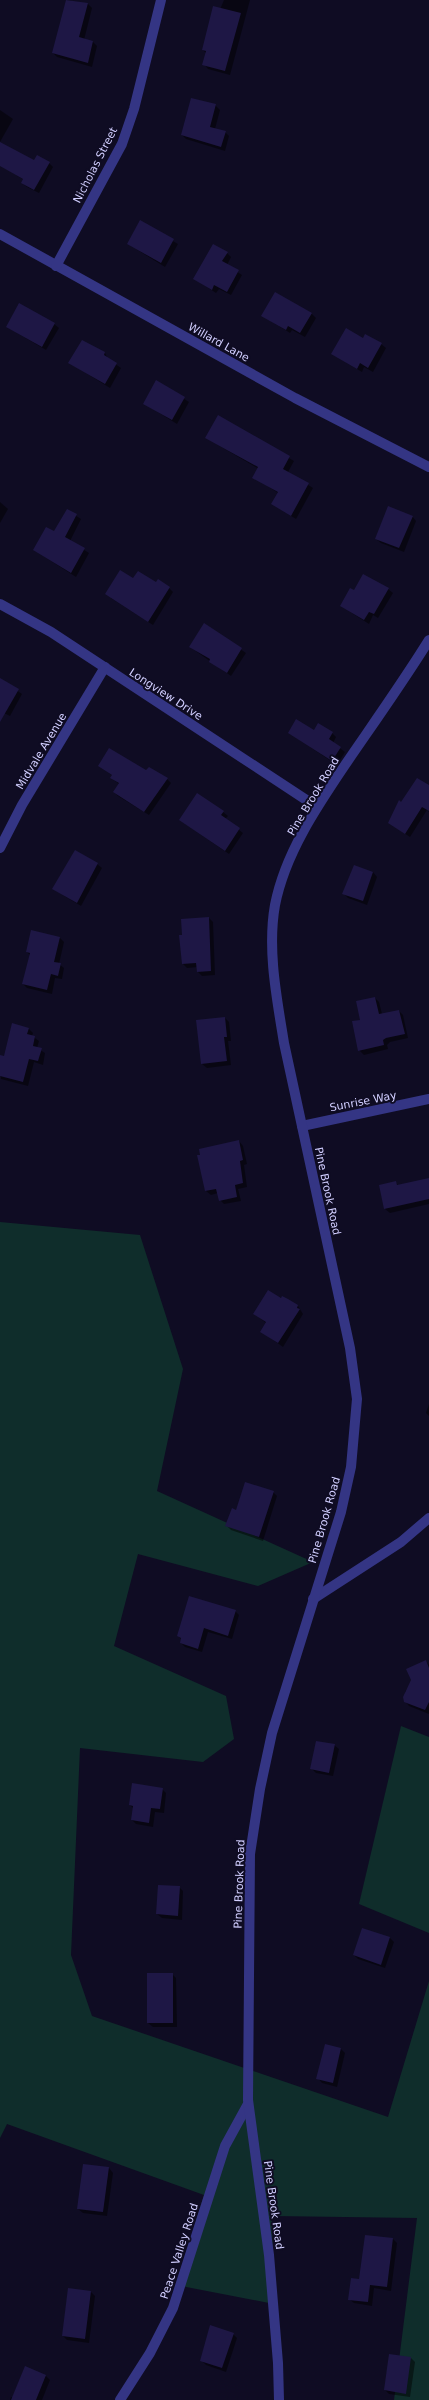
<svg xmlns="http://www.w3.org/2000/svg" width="429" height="2400" viewBox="0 0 429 2400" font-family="'DejaVu Sans',sans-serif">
  <rect width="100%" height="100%" fill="#0f0c23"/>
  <g fill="#0f2d2b">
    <path d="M0,1222l140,13 43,134 -26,122 156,71 -55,24 -120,-32 -24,92 112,50 8,43 -31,23 -123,-14 -9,207 21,61 296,101 41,-136v419h-35l23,-182 -145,-2 2,88 -98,-19 28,-90 -197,-71 -7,14z"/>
    <path d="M401,1726l28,11v196l-70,-29z"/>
  </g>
  <g fill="#0007">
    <path d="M67,0l21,4 4,4 -8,32 9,2 4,4 -5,21 -35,-10 -4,-4z"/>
    <path d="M224,0h26l-20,75 -22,-6 -4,-5 2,-11 -3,-3z"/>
    <path d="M215,105l5,5 -5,19 10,3 4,4 -4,15 -39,-12 -4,-4z"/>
    <path d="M0,110l13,9 -13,23z"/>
    <path d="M0,143l34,19 15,1 4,4 -14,26 -12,-6 -5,-4 2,-3 -22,-14z"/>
    <path d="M140,222l38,22 -13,23 -37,-23z"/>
    <path d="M227,253l4,4 -4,8 15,10 -11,20 -12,-6 -3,4 -21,-14z"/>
    <path d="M311,313l5,5 -11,19 -13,-7 -2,3 -27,-17z"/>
    <path d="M54,324l5,4 -13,22 -39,-23z"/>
    <path d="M363,339l18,5 5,4 -13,24 -9,-5 -2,5 -30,-18z"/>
    <path d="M82,341l23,12 3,6 13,9 -11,20 -40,-25z"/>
    <path d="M157,382l32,20 -12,22 -32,-20z"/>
    <path d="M218,416l76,45 -6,11 25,16 -17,31 -24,-15 6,-11 -24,-16 5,-8 -53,-31z"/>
    <path d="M0,502l8,7 -8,14z"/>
    <path d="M67,510l14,9 -11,22 19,12 -13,24 -42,-27 21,-18z"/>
    <path d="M412,516l4,5 -12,31 -23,-9 -5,-4z"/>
    <path d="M133,580l23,4 13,4 4,4 -20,33 -42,-27z"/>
    <path d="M388,589l5,4 -15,25 -5,-3 -4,9 -28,-18 13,-14z"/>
    <path d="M204,624l42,29 -15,23 -41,-29z"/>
    <path d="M0,679l22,15 -12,22 -10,-5z"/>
    <path d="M314,731l18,2 4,4 -3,6 12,9 -8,13 -48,-32z"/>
    <path d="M99,766l48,6 20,7 4,4 -22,32 -31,-19 -4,-4 5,-8 -8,-6 2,-2z"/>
    <path d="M429,786v26l-2,-2 -17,27 -21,-14 13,-20z"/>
    <path d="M223,812l5,4 -3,3 18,14 -14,21 -49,-34z"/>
    <path d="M97,864l5,4 -21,38 -28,-17z"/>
    <path d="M373,872l4,5 -10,28 -19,-7 -4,-4z"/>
    <path d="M209,918l4,4 2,53 -13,1 -4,-4v-5l-11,1 -4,-4z"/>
    <path d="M60,938l4,4 -5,22 5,4 -2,11 -7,-1 -3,16 -25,-6 -4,-4 7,-29 -3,-3z"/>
    <path d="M375,998l4,4 3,12 17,-3 4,4 5,23 -18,4 -3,3 1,4 -24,6 -5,-5 2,-29z"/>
    <path d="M225,1018l4,4 2,19h-3l3,24 -24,3 -5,-4 -5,-43z"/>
    <path d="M28,1028l5,5 -1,3 7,5 -2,7 8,5 -2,12 -9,-3 -6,24 -27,-7 -1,-16z"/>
    <path d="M239,1141l4,5 4,18 -3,1 3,22 -9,2 3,12 -17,3 -4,-4 -2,-7 -7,2 -5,-4z"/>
    <path d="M429,1179v25l-39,9 -5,-4 11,-26 3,3z"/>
    <path d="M282,1297l16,9 5,8 -20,33 -22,-16 5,-8 -12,-10z"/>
    <path d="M429,1404v12l-3,-3z"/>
    <path d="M273,1492l4,4 -14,45 -32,-11 -4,-4 9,-15z"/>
    <path d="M235,1611l4,4 -7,24 -24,-7 -6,20 -17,-5 -4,-4 1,-3 -4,-4z"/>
    <path d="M426,1661l3,4v49l-20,-8 -4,-5v-9z"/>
    <path d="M334,1745l5,4 -6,27 -17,-3 -5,-5z"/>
    <path d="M162,1789l4,4 -2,20 -9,-1 -2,15 -17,-3 -4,-4 2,-11 -4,-4z"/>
    <path d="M179,1887l4,4 -1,29 -20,-2 -5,-4z"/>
    <path d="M362,1929l28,9 4,4 -9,26 -27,-9 -4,-4z"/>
    <path d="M172,1974l4,4 1,49h-24l-5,-4z"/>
    <path d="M326,2045l15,4 4,4 -8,34 -15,-4 -4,-5z"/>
    <path d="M84,2165l25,3 4,5 -6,43 -24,-3 -5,-4z"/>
    <path d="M366,2236l27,3 4,4 -6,48 -17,-3 -2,18 -18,-3 -5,-4 11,-19z"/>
    <path d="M69,2289l22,3 4,4 -6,47 -22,-3 -4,-4z"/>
    <path d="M233,2334l4,4 -11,34 -20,-7 -4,-4z"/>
    <path d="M411,2358l4,4 -5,35 -21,-3 -4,-4z"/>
    <path d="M46,2376l4,4 -8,20h-32l1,-3 2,1z"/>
  </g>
  <g fill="#1e1745">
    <path d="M66,0l22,3 -9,34 14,4 -5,22 -36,-10z"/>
    <path d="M213,6l28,7 -16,58 -23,-6 4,-14 -4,-1z"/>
    <path d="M191,98l25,6 -6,23 16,4 -5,16 -40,-12z"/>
    <path d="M0,142l34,18 3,-5 13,7 -16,28 -13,-7 2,-4 -23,-13z"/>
    <path d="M140,220l34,19 -13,24 -34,-19z"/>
    <path d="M213,244l15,8 -6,9 17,9 -12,22 -13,-7 -2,5 -19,-11z"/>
    <path d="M275,292l37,21 -12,20 -12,-7 -2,4 -25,-14z"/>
    <path d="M19,303l36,20 -13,24 -36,-20z"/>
    <path d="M346,328l17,10 2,-4 17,9 -14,25 -8,-5 -3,6 -26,-15z"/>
    <path d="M82,340l23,12 -1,3 13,8 -12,21 -37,-21z"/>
    <path d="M156,380l29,17 -13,23 -29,-16z"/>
    <path d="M218,415l72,41 -7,13 26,14 -18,33 -20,-12 7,-12 -26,-14 6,-11 -53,-29z"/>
    <path d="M388,506l25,10 -14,32 -24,-9z"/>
    <path d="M67,509l10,5 -12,23 20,11 -14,25 -38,-23 13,-23 8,4z"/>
    <path d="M120,570l13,8 5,-7 18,11 2,-3 12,8 -22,35 -43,-28z"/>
    <path d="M363,574l26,14 -15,26 -5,-2 -5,8 -24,-14 10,-18 4,2z"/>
    <path d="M204,623l38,25 -15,25 -18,-11 1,-3 -21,-12z"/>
    <path d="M0,678l19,11 -19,33z"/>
    <path d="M296,719l18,11 4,-7 15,9 -4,7 12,8 -9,14 -44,-28z"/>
    <path d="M109,748l37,22 3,-3 19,11 -24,34 -31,-20 6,-9 -9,-5 2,-3 -14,-9z"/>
    <path d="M417,778l12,7v26l-7,-4 -17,27 -17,-11 11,-23 2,2z"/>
    <path d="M197,793l27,18 -3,4 19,13 -15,23 -46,-31z"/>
    <path d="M75,850l23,13 -21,40 -25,-14z"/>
    <path d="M354,865l19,7 -10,29 -21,-7z"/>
    <path d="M209,917l2,54 -14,1 -1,-9 -14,1 -3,-29h3l-1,-16z"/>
    <path d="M31,930l29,7 -6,25 7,1 -3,13 -7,-2 -4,16 -25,-6 8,-31 -4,-1z"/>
    <path d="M375,997l4,17 20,-4 6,24 -19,4 -3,2 1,5 -26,6 -6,-30 8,-1 -4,-19z"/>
    <path d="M225,1017l2,20h-3l3,24 -26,3 -5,-44z"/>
    <path d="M12,1023l17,5 -2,6 8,2 -2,10 9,2 -4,13 -9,-2 -6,23 -23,-6v-21l4,1z"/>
    <path d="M239,1140l4,20 -3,1 3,22 -8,2 2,12 -18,4 -3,-12 -11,2 -8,-36h3l-1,-6z"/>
    <path d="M429,1178v21l-45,10 -5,-24 17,-4 1,4z"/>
    <path d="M268,1290l13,8 1,-2 6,3 10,6 -1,3 3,1 -22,34 -18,-11 6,-10 -13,-8z"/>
    <path d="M245,1482l29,9 -15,46 -34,-11 7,-18 4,2z"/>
    <path d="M189,1596l47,14 -8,26 -24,-8 -6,21 -18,-6 1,-5 -4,-2z"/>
    <path d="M426,1660l3,8v34l-4,8 -21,-8 -1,-5 8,-17 -5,-11z"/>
    <path d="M316,1741l19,3 -6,29 -19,-4z"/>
    <path d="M132,1783l31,5 -3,21 -9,-1 -2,15 -18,-3 2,-14 -4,-1z"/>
    <path d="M158,1885l22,1 -2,30 -22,-2z"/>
    <path d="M362,1928l28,9 -9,28 -28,-10z"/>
    <rect x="147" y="1973" width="26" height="50"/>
    <path d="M325,2044l16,4 -8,35 -17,-4z"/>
    <path d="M83,2164l26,3 -6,45 -26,-3z"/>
    <path d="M365,2235l28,3 -6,49 -17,-2 -2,17 -20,-2 3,-22 8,1z"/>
    <path d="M68,2288l23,3 -6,48 -23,-3z"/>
    <path d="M210,2325l24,8 -12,35 -22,-7z"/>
    <path d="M389,2354l22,3 -5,37 -22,-4z"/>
    <path d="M25,2366l21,9 -10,25h-25z"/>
  </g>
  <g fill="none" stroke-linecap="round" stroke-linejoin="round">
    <g stroke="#343584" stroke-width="10">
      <path d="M0,234l295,164 134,69"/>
      <path d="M56,266l66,-122 12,-35 27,-109"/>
      <path d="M0,604l51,28 266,175"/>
      <path d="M0,848l22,-43 83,-138"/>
      <path d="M302,1126l127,-27"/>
      <path d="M313,1599l88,-57 28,-24"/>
      <path d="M120,2400l30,-47 23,-45 52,-162 23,-42"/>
    </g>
    <path stroke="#343584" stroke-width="10" d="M279,2400l-1,-37 -9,-108 -21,-155 2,-246 10,-65 12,-56 69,-221 10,-45 6,-68 -7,-51 -66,-305c-7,-44 -17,-93 -9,-138 10,-51 41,-97 70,-140 28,-41 58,-83 84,-125"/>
  </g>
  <g text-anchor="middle" stroke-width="4" stroke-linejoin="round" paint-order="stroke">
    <g font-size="11" fill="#d1ceff" stroke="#0f0c23">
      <text transform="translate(95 165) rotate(-63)" y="4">Nicholas Street</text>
      <text transform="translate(219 342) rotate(29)" y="4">Willard Lane</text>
      <text transform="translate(166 694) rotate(33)" y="4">Longview Drive</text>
      <text transform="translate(41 751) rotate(-59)" y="4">Midvale Avenue</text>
      <text transform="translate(313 796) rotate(-59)" y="4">Pine Brook Road</text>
      <text transform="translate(363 1101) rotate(-11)" y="4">Sunrise Way</text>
      <text transform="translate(328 1191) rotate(78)" y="4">Pine Brook Road</text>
      <text transform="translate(324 1520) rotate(-74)" y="4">Pine Brook Road</text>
      <text transform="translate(239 1884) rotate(-88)" y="4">Pine Brook Road</text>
      <text transform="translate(274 2205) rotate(82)" y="4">Pine Brook Road</text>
      <text transform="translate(179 2251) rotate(-72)" y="4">Peace Valley Road</text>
    </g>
  </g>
</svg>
